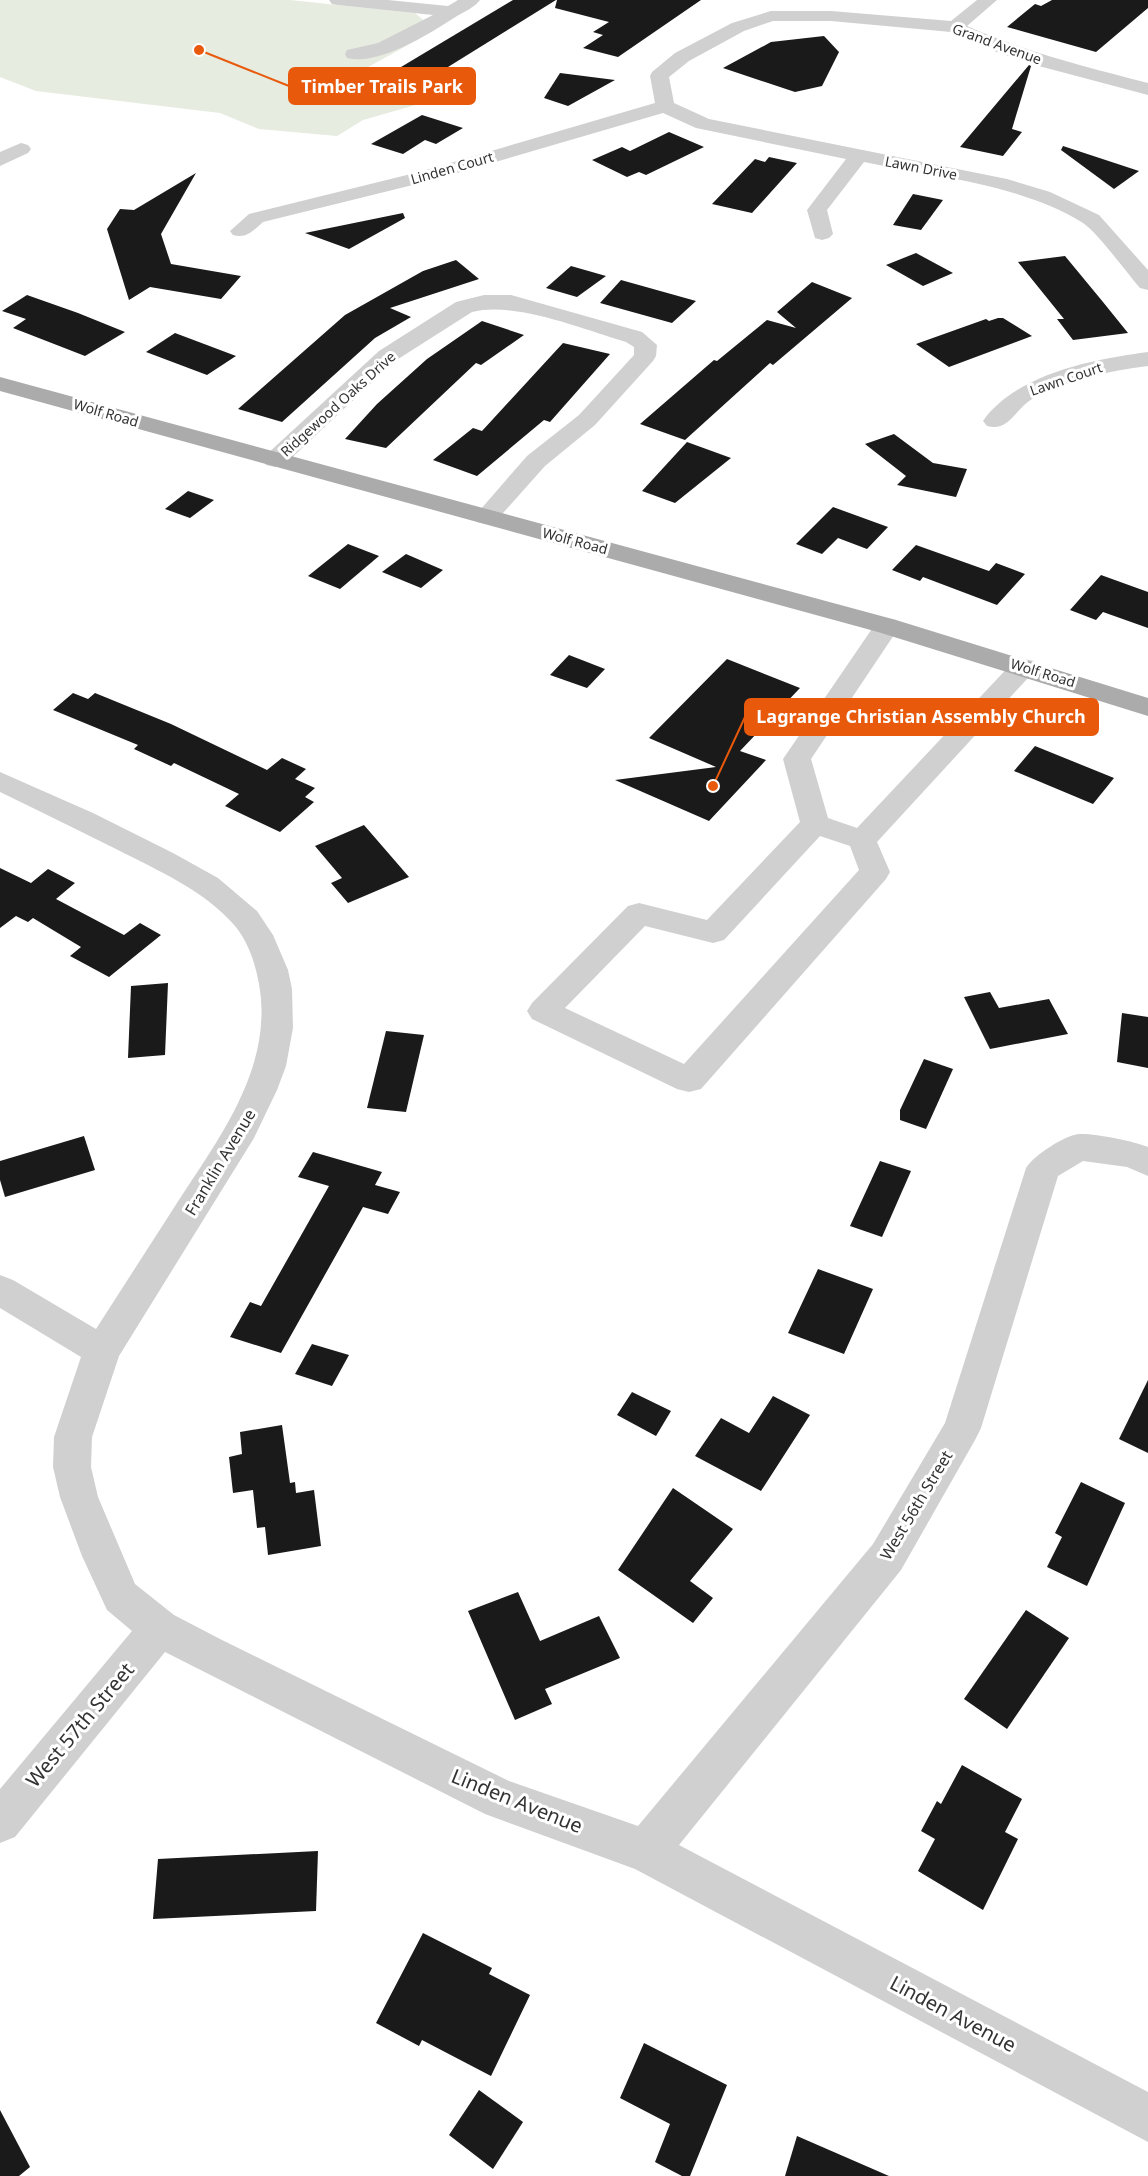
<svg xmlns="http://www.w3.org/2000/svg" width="1148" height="2176" viewBox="0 0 1148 2176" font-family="'Noto Sans',sans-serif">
  <rect width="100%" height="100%" fill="#fff"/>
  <path fill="#e6ecdf" d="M0,0h290l125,13 20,17 -74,41 79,27 -77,22 -26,16 -78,-7 -39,-16 -184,-22 -36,-14z"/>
  <g fill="#1a1a1a">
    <path d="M513,0h43l-137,85 -33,-9z"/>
    <path d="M557,0h144l-83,57 -35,-9 20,-13 -10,-3 16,-10 -54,-14z"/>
    <path d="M1052,0h96v8l-52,44 -89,-25 28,-23 6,2z"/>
    <path d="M824,36l15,16 -17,34 -27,6 -72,-24 48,-26z"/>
    <path d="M1029,65l2,1 -19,63 10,3 -19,24 -43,-9z"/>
    <path d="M560,73l55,7 -47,26 -24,-8z"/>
    <path d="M422,115l41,13 -27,16 -11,-4 -22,14 -32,-10z"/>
    <path d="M669,132l35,15 -58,28 -7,-3 -12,5 -35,-17 30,-13 8,4z"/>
    <path d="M1063,146l76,25 -25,18 -53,-39z"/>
    <path d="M769,157l28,6 -45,50 -40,-9 43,-45 10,3z"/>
    <path d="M196,173l-35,61 10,30 70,12 -20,23 -71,-12 -21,13 -22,-71 13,-20 14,1z"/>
    <path d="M913,194l30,6 -22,30 -28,-5z"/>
    <path d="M403,213l2,5 -56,31 -44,-16z"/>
    <path d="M916,253l37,20 -30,13 -37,-21z"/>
    <path d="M1065,256l38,46 25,31 -55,7 -16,-21h7l-46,-57z"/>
    <path d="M456,260l23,19 -89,29 21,9 -36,21 -93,84 -44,-13 107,-94 78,-44z"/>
    <path d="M571,266l35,10 -29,21 -31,-9z"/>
    <path d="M621,280l75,21 -24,22 -72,-20z"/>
    <path d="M812,282l40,16 -79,67 -3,-2 -85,77 -45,-16 74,-64 3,1 50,-41 29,8 -19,-16z"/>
    <path d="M27,295l51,18 47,19 -40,24 -72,-28 13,-9 -24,-8z"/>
    <path d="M998,318h5l29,18 -83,31 -33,-23 70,-25 3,2z"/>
    <path d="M482,321l42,14 -43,30 -5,-2 -90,85 -41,-9 32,-35 50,-45z"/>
    <path d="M175,333l61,23 -29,19 -61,-23z"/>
    <path d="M563,343l47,11 -60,68 -6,-2 -67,56 -44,-16 40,-32 9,3z"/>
    <path d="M894,434l39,29 34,6 -11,28 -59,-12 9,-9 -41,-32z"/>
    <path d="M687,442l44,16 -56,45 -33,-12z"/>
    <path d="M188,491l26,9 -24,18 -25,-9z"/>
    <path d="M833,507l55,20 -21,22 -29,-11 -16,16 -26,-10z"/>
    <path d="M348,544l31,12 -39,33 -32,-13z"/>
    <path d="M916,545l73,26 7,-8 29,11 -28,31 -74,-28 -3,4 -28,-11z"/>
    <path d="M406,554l37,16 -22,18 -39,-16z"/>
    <path d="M1101,575l47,17v36l-45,-16 -7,8 -26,-10z"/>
    <path d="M569,655l36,14 -18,19 -37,-13z"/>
    <path d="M727,659l73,29 -60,63 26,9 -57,61 -94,-41 101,-13 -67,-29z"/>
    <path d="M73,693l15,6 7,-6 76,31 96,46 15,-12 24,11 -11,10 20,9 -10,9 9,5 -34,30 -55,-26 14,-12 -65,-31 -3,3 -37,-17 4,-4 -85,-35z"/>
    <path d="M1035,746l79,32 -21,26 -79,-33z"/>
    <path d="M364,825l45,52 -61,26 -17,-20 11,-5 -27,-32z"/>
    <path d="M0,868l31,15 17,-14 27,14 -19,16 68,36 16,-12 21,12 -52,42 -39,-21 11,-9 -48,-29 -5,4 -12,-6 -16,12z"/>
    <path d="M168,983l-3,72 -37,3 3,-72z"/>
    <path d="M990,992l9,16 50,-9 19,35 -78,15 -26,-52z"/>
    <path d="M1122,1013l26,4v51l-31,-6z"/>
    <path d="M386,1031l38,4 -18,77 -39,-4z"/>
    <path d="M924,1059l29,10 -27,60 -26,-9v-10z"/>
    <path d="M84,1136l11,34 -90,27 -5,-17v-19z"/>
    <path d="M313,1152l69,20 -7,13 25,7 -12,22 -25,-7 -82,146 -51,-16 20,-35 11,4 68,-120 -31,-9z"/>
    <path d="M880,1161l31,10 -29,66 -32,-11z"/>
    <path d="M818,1269l55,20 -29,65 -56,-21z"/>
    <path d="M312,1344l37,11 -17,31 -37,-12z"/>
    <path d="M1148,1380v73l-29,-14z"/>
    <path d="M632,1392l39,19 -15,25 -39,-21z"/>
    <path d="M773,1396l37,19 -49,76 -66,-35 26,-38 28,15z"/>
    <path d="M282,1425l8,58 5,-1 1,11 18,-3 7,56 -53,9 -3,-28 -8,1 -4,-38 -20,3 -4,-36 13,-3 -2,-22z"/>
    <path d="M1081,1482l44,21 -38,83 -40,-19 15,-30 -7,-4z"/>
    <path d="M673,1488l60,41 -43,52 23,17 -20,25 -75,-53z"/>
    <path d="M518,1592l22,49 59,-25 21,42 -75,31 7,15 -37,16 -47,-109z"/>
    <path d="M1026,1610l43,28 -62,91 -43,-30z"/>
    <path d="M962,1765l60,34 -17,33 13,7 -35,71 -65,-39 17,-32 -14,-8 16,-30 4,3z"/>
    <path d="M318,1851l-2,60 -163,8 5,-60z"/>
    <path d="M423,1933l69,35 -3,6 41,21 -39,81 -69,-36 -3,6 -43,-23z"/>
    <path d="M644,2043l83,42 -37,91h-8l-27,-14 15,-38 -50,-26z"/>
    <path d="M479,2090l44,32 -30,47 -44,-34z"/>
    <path d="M0,2110l30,57 -11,9h-19z"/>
    <path d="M797,2136l92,40h-104z"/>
  </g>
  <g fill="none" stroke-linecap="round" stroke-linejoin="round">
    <g fill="#d0d0d0" fill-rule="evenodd">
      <path d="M329,0h59l60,6 10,-6h22c-5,7 -16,12 -23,16 -27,17 -77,50 -110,42l-2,-4 2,-4 31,-7 55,-28 -95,-10 -6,-1z"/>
      <path d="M977,0h20l-30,26c59,26 119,41 181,57v12l-113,-30 -41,-14 -43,-19 -120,-11h-58l-29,10 -55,30 -20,16 5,26 35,16 298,60 43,13 49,23 49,55v20l-8,-2c-13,-15 -43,-56 -57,-65 -59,-38 -151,-47 -219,-61l-37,48 6,24 -4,4 -7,2 -7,-2 -8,-28 39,-51 -150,-31 -33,-15 -226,66 -174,43c-10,9 -17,17 -30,13l-3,-4 19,-17 174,-43 232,-68 -5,-27 2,-4 23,-19 57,-30 39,-12h60l120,10z"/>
      <path d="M21,143l7,2 3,4 -3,4 -28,13v-14z"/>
      <path d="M484,295h27l131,37 15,13 -1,11 -3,5 -58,64 -50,41 -50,56 -9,2 -9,-2 -3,-5 53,-61 52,-41 55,-60v-8l-8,-5c-44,-13 -111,-41 -154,-30l-77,49 -111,104 -9,2 -9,-2 -3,-5 3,-5 113,-104 77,-49z"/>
      <path d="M1148,352v14c-39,5 -82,14 -116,33 -17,10 -23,33 -45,27l-4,-5c33,-47 111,-62 165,-69z"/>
      <path d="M887,618l9,2 4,6 -89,133 17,59 29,10 157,-167 10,-2 10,2 4,6 -161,175 13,30 -4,7 -185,210 -12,3 -12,-3 -145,-70 -5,-8 5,-8 96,-97 11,-3 68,17 93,-98 -17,-63 95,-139zM820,836l30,10 9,24 -175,194 -119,-56 80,-82 68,17 11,-3z"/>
      <path d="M0,772l93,41 80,40 45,25 39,33 16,24 15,35 4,19 1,39 -7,38 -9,24 -23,48 -135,218 -27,81 -1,30 7,30 37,87 39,31 46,24 289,142 129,45 235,-282 72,-121 81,-255c7,-12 39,-33 53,-34 15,-1 55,7 69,13v29l-21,-9 -44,-6 -25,15 -77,252 -6,12 -74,130 -222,275 469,247v50l-513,-273 -150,-55 -320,-162 -150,185 -15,6v-54l132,-158 -25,-21 -25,-54 -22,-59 -7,-30 1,-30 27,-80 -81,-49v-33l13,5 83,49c27,-42 54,-84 81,-126 42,-65 97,-136 82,-219 -4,-21 -10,-41 -24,-58 -30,-35 -76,-55 -117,-76 -39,-19 -78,-39 -118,-58z"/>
    </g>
    <path fill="#ababab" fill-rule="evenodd" d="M0,377l896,243 252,78v18l-270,-84 -878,-241z"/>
  </g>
  <g text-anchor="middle" stroke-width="6" stroke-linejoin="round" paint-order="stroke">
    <g font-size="14" fill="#333" stroke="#fff">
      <text transform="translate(997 44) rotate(20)" y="5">Grand Avenue</text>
      <text transform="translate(452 168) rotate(-16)" y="5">Linden Court</text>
      <text transform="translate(921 168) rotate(11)" y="5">Lawn Drive</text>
      <text transform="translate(1066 379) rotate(-19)" y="5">Lawn Court</text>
      <text transform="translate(338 404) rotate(-42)" y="5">Ridgewood Oaks Drive</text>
      <text transform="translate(106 413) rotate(16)" y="5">Wolf Road</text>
      <text transform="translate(575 541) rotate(15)" y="5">Wolf Road</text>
      <text transform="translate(1043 673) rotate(17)" y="5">Wolf Road</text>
    </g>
    <g font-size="16" fill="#333" stroke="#fff">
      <text transform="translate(220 1162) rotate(-59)" y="6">Franklin Avenue</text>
      <text transform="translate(916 1505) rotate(-59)" y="6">West 56th Street</text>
    </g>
    <g font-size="20" fill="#333" stroke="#fff">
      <text transform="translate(80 1725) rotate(-50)" y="7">West 57th Street</text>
      <text transform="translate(517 1801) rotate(22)" y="7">Linden Avenue</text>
      <text transform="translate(953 2014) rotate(28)" y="7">Linden Avenue</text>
    </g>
  </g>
  <path fill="none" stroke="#e8590c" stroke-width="2" d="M199 50L289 86M713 786L745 717"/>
  <g fill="#e8590c" stroke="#fff" stroke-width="2">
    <circle cx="199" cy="50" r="6"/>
    <circle cx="713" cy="786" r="6"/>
  </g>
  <g fill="#e8590c" stroke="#e8590c" stroke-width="2">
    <rect x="289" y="68" width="186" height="36" rx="6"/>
    <rect x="745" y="699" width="353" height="36" rx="6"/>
  </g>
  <g font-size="18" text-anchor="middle" font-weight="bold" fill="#fff">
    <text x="382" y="93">Timber Trails Park</text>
    <text x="921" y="723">Lagrange Christian Assembly Church</text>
  </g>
</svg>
